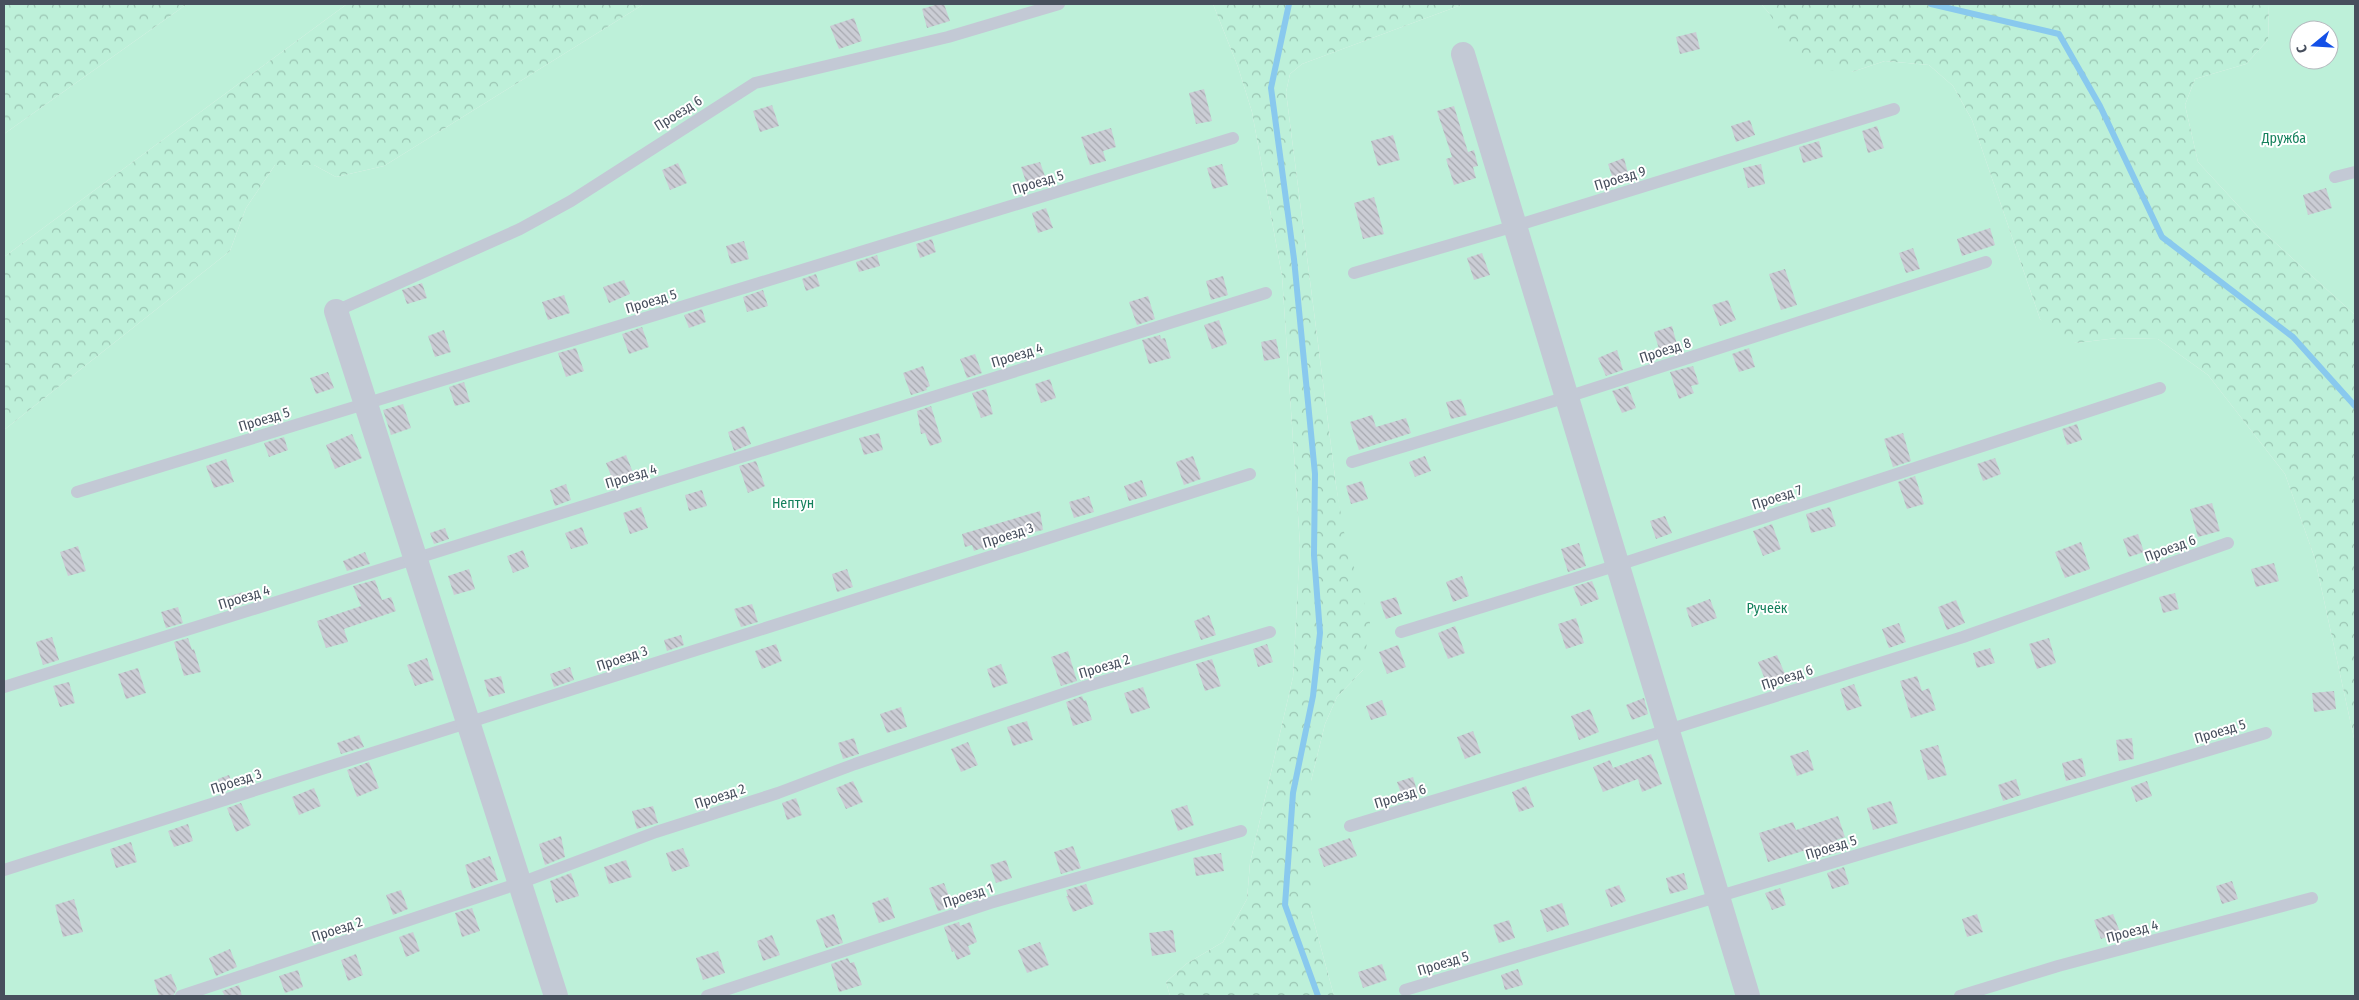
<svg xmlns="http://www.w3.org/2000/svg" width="2359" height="1000" viewBox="0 0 2359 1000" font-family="'Fira Sans Condensed',sans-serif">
  <defs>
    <pattern id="forest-crowns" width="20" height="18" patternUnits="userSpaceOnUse" patternTransform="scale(1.25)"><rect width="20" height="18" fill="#bdf0d9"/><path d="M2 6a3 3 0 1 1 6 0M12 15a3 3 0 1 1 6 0" fill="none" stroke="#9bc5b3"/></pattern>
    <pattern id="building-back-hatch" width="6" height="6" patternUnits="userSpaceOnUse" patternTransform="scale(1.25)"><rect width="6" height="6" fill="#cbcdd5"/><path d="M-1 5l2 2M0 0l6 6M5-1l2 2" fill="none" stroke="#a7a9b0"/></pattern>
  </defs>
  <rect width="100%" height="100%" fill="#f2f0ef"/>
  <g fill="#bdf0d9" fill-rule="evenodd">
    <path d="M187,4h160l-343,253v-123z"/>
    <path d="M644,4h569l25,63 14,45 30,164 18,269 -7,132 -43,186 -3,36 -24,43 -37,22 -20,18 4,14h-1166v-566l226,-179 16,-43 29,-43h39l22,12 48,-11z"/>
    <path d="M1464,4h297l8,9 83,59 33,-11 44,4 24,21 19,34 68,199 36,24 41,-5 41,1 50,36 77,99 30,85 40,184v253h-1021l-23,-85v-130l14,-57 12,-27 26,-27 -27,-185 -50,-393 4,-18 12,-10z"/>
    <path d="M2269,4h86v311l-96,-87 -61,-66 -13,-57 10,-26 51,-15 22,-24zM2299,30h30v30h-30z"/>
  </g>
  <g fill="url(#forest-crowns)">
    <path d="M4,4h183l-183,130z"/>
    <path d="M347,4h297l-260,162 -48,11 -22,-12h-39l-29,43 -16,43 -226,179v-173z"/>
    <path d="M1213,4h251l-162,60 -12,10 -4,18 50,393 8,47 26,91 -7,47 -26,27 -12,27 -14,57v130l23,85h-164l-4,-14 20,-18 37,-22 24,-43 3,-36 43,-186 7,-132 -18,-269 -30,-164 -14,-45z"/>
    <path d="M1761,4h508l-1,36 -22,24 -51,15 -10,26 13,57 61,66 96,87v428l-40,-184 -30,-85 -77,-99 -50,-36 -41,-1 -41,5 -20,-8 -16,-16 -68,-199 -19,-34 -24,-21 -44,-4 -33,11 -33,-3 -29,-21 -21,-35z"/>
  </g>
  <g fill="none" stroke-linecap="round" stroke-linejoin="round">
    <g stroke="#89c9ee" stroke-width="6">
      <path d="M1289,4l-18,84 23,171 21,215 -1,81 6,78 -7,63 -20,97 -8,112 33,91"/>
      <path d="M1931,4l128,30 41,72 62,131 131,100 62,69"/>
    </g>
  </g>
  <g fill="url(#building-back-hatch)">
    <path d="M938,4h6l6,17 -23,7 -5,-19z"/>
    <path d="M854,18l8,23 -23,8 -9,-23z"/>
    <path d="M1696,32l4,17 -20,5 -4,-17z"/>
    <path d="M1204,89l8,32 -16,3 -7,-31z"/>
    <path d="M772,105l7,21 -19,6 -7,-21z"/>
    <path d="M1454,106l14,46 6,-2 4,16 -5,1 3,11 -22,7 -8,-26 6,-2 -15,-46z"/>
    <path d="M1750,120l5,15 -19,7 -5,-16z"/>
    <path d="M1877,126l7,22 -16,5 -6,-22z"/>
    <path d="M1111,128l5,19 -13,4 3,10 -16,4 -9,-28z"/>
    <path d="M1393,135l7,25 -22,6 -7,-25z"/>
    <path d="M1819,141l4,16 -20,6 -4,-16z"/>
    <path d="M1624,158l6,23 -15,4 -7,-21z"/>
    <path d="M1040,162l6,17 -19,6 -6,-18z"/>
    <path d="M678,163l9,20 -17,7 -8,-20z"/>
    <path d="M1222,164l6,21 -15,4 -6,-21z"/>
    <path d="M1761,164l4,20 -17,4 -5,-20z"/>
    <path d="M2326,188l6,20 -24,7 -5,-20z"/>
    <path d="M1374,197l10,37 -21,5 -9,-36z"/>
    <path d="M1046,208l7,20 -15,5 -6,-20z"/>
    <path d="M1990,228l5,17 -33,11 -5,-17z"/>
    <path d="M932,239l4,13 -16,6 -4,-14z"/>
    <path d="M744,241l5,18 -18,5 -5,-18z"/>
    <path d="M1913,248l7,21 -14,4 -7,-20z"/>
    <path d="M1482,253l8,22 -16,5 -7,-22z"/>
    <path d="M877,255l3,11 -21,6 -3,-10z"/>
    <path d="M1785,269l12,36 -16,5 -12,-36z"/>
    <path d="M816,274l4,12 -14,5 -4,-12z"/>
    <path d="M1223,276l5,19 -17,5 -5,-19z"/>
    <path d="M624,280l6,14 -21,9 -6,-16z"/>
    <path d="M422,283l5,15 -20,6 -5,-14z"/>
    <path d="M763,290l5,16 -21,6 -4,-15z"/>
    <path d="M564,295l6,18 -22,7 -6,-18z"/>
    <path d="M1148,296l7,23 -18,6 -8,-23z"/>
    <path d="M1728,300l8,20 -16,6 -8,-21z"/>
    <path d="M702,309l4,13 -17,6 -5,-13z"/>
    <path d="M1219,320l8,24 -15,5 -8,-24z"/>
    <path d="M1672,326l7,26 -14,5 -3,-8h-3l-5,-17z"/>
    <path d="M642,327l7,20 -20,7 -7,-20z"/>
    <path d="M444,330l7,22 -16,5 -7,-21z"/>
    <path d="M1160,335l1,4 4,-1 6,20 -22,6 -7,-24z"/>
    <path d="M1276,339l4,19 -16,3 -3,-19z"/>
    <path d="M576,348l8,23 -18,6 -8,-24z"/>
    <path d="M1749,348l6,19 -16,5 -7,-18z"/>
    <path d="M1617,350l6,20 -17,6 -8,-18z"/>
    <path d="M975,354l7,19 -15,5 -7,-19z"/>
    <path d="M923,366l7,20 -4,2 1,2 -16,5 -8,-22z"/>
    <path d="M1693,366l6,18 -8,2 3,7 -15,6 -9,-27z"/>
    <path d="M328,372l6,16 -18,6 -6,-16z"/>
    <path d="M1050,379l6,19 -15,5 -6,-19z"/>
    <path d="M464,382l6,20 -15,4 -6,-19z"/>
    <path d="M1628,386l8,22 -14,5 -10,-22z"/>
    <path d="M986,389l7,25 -12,4 -9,-25z"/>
    <path d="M1461,399l6,16 -16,4 -5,-17z"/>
    <path d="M403,404l8,24 -20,7 -8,-25z"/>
    <path d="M931,406l11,36 -12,4 -5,-13 -4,1 -4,-23z"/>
    <path d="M1372,415l4,12 30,-9 5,15 -52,17 -9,-28z"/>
    <path d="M2077,424l5,16 -15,5 -5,-16z"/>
    <path d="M744,426l7,18 -17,7 -6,-19z"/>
    <path d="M879,433l4,17 -19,5 -5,-17z"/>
    <path d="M1903,433l8,28 -18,6 -9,-28z"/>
    <path d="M352,434l10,24 -27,11 -9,-24z"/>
    <path d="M284,437l4,13 -19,7 -5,-14z"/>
    <path d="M626,455l8,20 -20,8 -8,-20z"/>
    <path d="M1193,456l8,23 -17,6 -8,-23z"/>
    <path d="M1425,456l6,15 -16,6 -6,-15z"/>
    <path d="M1995,458l6,16 -18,7 -6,-17z"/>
    <path d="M226,459l8,23 -20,6 -8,-22z"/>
    <path d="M756,461l9,25 -17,7 -9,-27z"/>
    <path d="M1915,476l9,28 -17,5 -9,-27z"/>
    <path d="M1142,480l5,16 -18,5 -5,-15z"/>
    <path d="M1362,481l6,18 -17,5 -5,-18z"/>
    <path d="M566,484l5,16 -16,6 -5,-16z"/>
    <path d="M702,490l5,16 -18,5 -4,-16z"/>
    <path d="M1089,496l5,16 -20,6 -5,-16z"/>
    <path d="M2212,503l8,28 -22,6 -8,-28z"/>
    <path d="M641,507l7,21 -18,6 -7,-21z"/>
    <path d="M1830,507l6,19 -25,7 -5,-19z"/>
    <path d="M1040,511l3,19 -45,10 2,5 -17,5 -1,-2 -8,3 -2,-6 -7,2 -3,-13z"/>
    <path d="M1665,516l7,17 -16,6 -6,-18z"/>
    <path d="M1772,524l9,25 -18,7 -10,-25z"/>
    <path d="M582,527l6,17 -17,5 -6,-16z"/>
    <path d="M445,528l4,11 -15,5 -4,-11z"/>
    <path d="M2138,534l6,18 -15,5 -6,-18z"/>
    <path d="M2081,542l9,27 -25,9 -10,-26z"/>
    <path d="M1579,543l7,23 -18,6 -7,-23z"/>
    <path d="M78,546l8,25 -18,5 -8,-24z"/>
    <path d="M523,550l6,17 -16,6 -6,-17z"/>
    <path d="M365,552l5,12 -23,7 -4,-10z"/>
    <path d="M2274,563l5,18 -23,6 -5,-18z"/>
    <path d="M469,569l6,20 -21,6 -6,-19z"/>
    <path d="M847,569l6,18 -16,5 -5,-18z"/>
    <path d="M1462,576l7,20 -16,6 -7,-20z"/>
    <path d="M375,580l7,20 9,-3 5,14 -52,18 4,13 -22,6 -9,-27 44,-15 -8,-20z"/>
    <path d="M1592,581l7,18 -18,7 -8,-19z"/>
    <path d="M243,592l4,11 -19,6 -4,-11z"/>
    <path d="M2175,593l4,16 -16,4 -4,-16z"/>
    <path d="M1396,597l6,17 -16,5 -6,-17z"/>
    <path d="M1710,599l7,19 -25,9 -6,-19z"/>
    <path d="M1956,600l9,23 -18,7 -9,-23z"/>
    <path d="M752,604l6,18 -17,5 -7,-18z"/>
    <path d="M178,607l5,16 -17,5 -5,-16z"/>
    <path d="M1209,615l7,20 -15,5 -7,-19z"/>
    <path d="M1576,618l8,25 -18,6 -8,-25z"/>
    <path d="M1899,623l7,19 -17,6 -7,-19z"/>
    <path d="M1455,626l10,27 -17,6 -10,-26z"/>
    <path d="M681,635l3,10 -17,6 -3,-11z"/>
    <path d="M52,637l7,23 -16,5 -7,-23z"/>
    <path d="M188,638l4,12 2,-1 7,23 -17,4 -10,-34z"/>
    <path d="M2049,638l7,25 -19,6 -8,-25z"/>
    <path d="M776,644l6,17 -20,8 -7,-18z"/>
    <path d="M1267,644l6,18 -15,5 -5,-18z"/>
    <path d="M1398,645l8,22 -19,7 -8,-22z"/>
    <path d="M1990,648l5,15 -18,5 -4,-15z"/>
    <path d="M1068,651l9,30 -16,5 -10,-29z"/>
    <path d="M1777,655l8,19 -19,8 -8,-20z"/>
    <path d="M427,658l7,22 -19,6 -8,-21z"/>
    <path d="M1212,659l9,27 -16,5 -9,-27z"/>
    <path d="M1001,664l7,19 -15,5 -6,-19z"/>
    <path d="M570,667l4,13 -20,7 -4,-13z"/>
    <path d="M138,668l8,25 -20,6 -8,-25z"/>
    <path d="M501,676l4,17 -16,4 -5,-17z"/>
    <path d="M1917,676l5,15 7,-3 7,22 -25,8 -11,-37z"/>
    <path d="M69,682l6,21 -15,4 -7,-21z"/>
    <path d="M1854,684l8,22 -15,5 -7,-22z"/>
    <path d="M1143,687l7,21 -19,6 -7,-21z"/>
    <path d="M2334,691l2,18 -22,3 -2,-19z"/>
    <path d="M1082,696l2,5 2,-1 6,20 -19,6 -7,-24z"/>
    <path d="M1644,698l4,16 -16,6 -6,-15z"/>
    <path d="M1382,700l5,15 -16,5 -5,-14z"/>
    <path d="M901,707l6,20 -20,6 -7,-19z"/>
    <path d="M1590,709l9,23 -20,8 -8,-24z"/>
    <path d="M1027,721l6,19 -20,6 -6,-19z"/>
    <path d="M1473,731l8,22 -16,6 -8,-22z"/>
    <path d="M359,735l5,12 -23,7 -4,-11z"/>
    <path d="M854,738l5,16 -16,5 -5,-16z"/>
    <path d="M2132,738l2,21 -15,2 -3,-21z"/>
    <path d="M968,742l10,23 -17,7 -10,-23z"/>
    <path d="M1938,745l9,30 -19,5 -8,-30z"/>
    <path d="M1808,750l6,20 -17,6 -7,-20z"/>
    <path d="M1651,754l11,30 -20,8 -4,-13 -35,13 -10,-25 17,-7 3,8z"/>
    <path d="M2082,758l4,18 -20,5 -4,-18z"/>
    <path d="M369,762l10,26 -22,9 -10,-27z"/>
    <path d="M229,775l5,13 -12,4 -4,-13z"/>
    <path d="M1413,777l5,17 -15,5 -6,-17z"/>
    <path d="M2016,779l5,16 -18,6 -5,-16z"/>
    <path d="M853,781l10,21 -17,7 -10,-21z"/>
    <path d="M2147,781l5,15 -16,6 -5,-15z"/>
    <path d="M1526,786l8,21 -15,5 -7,-20z"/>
    <path d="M314,788l7,18 -22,9 -7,-18z"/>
    <path d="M796,798l6,17 -15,5 -5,-17z"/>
    <path d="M1891,801l7,22 -25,7 -6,-22z"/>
    <path d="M241,803l10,22 -15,7 -9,-24z"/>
    <path d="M1187,805l7,20 -16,6 -7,-21z"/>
    <path d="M653,806l5,17 -21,6 -5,-18z"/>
    <path d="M1838,816l7,21 -9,3 4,12 -18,5 -3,-11 -51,16 -9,-29 34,-11 3,8z"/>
    <path d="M188,824l5,17 -19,6 -6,-16z"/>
    <path d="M561,836l4,21 -20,8 -6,-21z"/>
    <path d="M1350,838l7,18 -33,11 -6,-18z"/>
    <path d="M131,842l6,20 -21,6 -6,-19z"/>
    <path d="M1073,846l8,22 -20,6 -7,-22z"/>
    <path d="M683,848l7,18 -18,6 -6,-19z"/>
    <path d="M1221,853l3,18 -28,5 -3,-18z"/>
    <path d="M490,856l8,24 -26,9 -7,-24z"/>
    <path d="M626,860l6,17 -23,7 -5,-17z"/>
    <path d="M1006,860l6,18 -16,5 -6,-18z"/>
    <path d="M1844,867l5,17 -17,5 -5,-16z"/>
    <path d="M571,873l8,23 -23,7 -6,-22z"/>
    <path d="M1684,873l4,16 -18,5 -4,-16z"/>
    <path d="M2232,881l6,18 -16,5 -6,-18z"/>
    <path d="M944,883l9,24 -15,4 -9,-23z"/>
    <path d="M1086,884l8,20 -21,8 -7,-16h2l-2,-6z"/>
    <path d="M1619,885l7,16 -15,6 -6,-17z"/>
    <path d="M1780,888l6,17 -14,5 -7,-17z"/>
    <path d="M401,890l7,19 -15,6 -7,-20z"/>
    <path d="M888,897l7,21 -16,5 -7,-20z"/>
    <path d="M74,899l9,33 -20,5 -8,-32z"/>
    <path d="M1562,903l7,22 -22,7 -7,-22z"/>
    <path d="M472,908l8,23 -18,6 -7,-24z"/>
    <path d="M834,914l9,29 -17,5 -10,-28z"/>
    <path d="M1977,914l6,18 -16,5 -5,-18z"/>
    <path d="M2113,914l7,18 -19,7 -7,-19z"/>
    <path d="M1509,920l6,18 -16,5 -6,-18z"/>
    <path d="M959,922l1,4 10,-4 7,20 -9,4 3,8 -14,6 -3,-9 -2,1 -8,-25z"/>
    <path d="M1173,930l3,22 -24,4 -3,-23z"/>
    <path d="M413,932l7,19 -14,6 -7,-20z"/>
    <path d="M772,935l8,20 -17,6 -6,-20z"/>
    <path d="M1040,942l9,23 -22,8 -9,-23z"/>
    <path d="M230,949l7,18 -21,9 -7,-18z"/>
    <path d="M718,951l7,22 -22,7 -7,-22z"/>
    <path d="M356,954l7,21 -15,6 -7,-21z"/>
    <path d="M848,958l2,5 4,-1 8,23 -23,7 -8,-28z"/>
    <path d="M1382,964l5,16 -24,8 -5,-16z"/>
    <path d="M1518,969l5,16 -18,5 -4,-15z"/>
    <path d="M298,970l5,17 -18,6 -6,-17z"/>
    <path d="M171,974l6,15 -4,7h-14l-5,-16z"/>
    <path d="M239,985l3,11h-17l-3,-5z"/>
  </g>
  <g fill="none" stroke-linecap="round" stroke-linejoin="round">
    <g stroke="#c3c9d5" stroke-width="12">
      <path d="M2335,177l20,-5"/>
      <path d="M1354,273l161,-47 379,-117"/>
      <path d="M336,311l184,-82 51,-28 184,-118 193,-46 111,-33"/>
      <path d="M1352,462l215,-65 419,-135"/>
      <path d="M77,492l1156,-354"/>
      <path d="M1401,632l217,-67 542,-177"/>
      <path d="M4,687l1262,-394"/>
      <path d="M1350,826l318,-96 295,-93 265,-94"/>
      <path d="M4,870l1246,-396"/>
      <path d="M1405,990l861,-257"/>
      <path d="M181,996l339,-113 136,-51 122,-39 77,-29 229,-77 186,-55"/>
      <path d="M707,996l283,-93 251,-72"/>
      <path d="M1960,996l98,-30 254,-68"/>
    </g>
    <g stroke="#c3c9d5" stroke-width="24">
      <path d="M1463,54l285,942"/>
      <path d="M336,311l220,685"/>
    </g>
  </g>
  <g text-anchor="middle" stroke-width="4" stroke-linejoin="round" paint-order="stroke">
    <g font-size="14" fill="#474f5d" stroke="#fff">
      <text transform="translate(678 113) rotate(-32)" y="5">Проезд 6</text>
      <text transform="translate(1620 178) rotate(-17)" y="5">Проезд 9</text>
      <text transform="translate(1038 182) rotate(-17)" y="5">Проезд 5</text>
      <text transform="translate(651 301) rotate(-17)" y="5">Проезд 5</text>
      <text transform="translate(1665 350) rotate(-18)" y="5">Проезд 8</text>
      <text transform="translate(1017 355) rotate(-17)" y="5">Проезд 4</text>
      <text transform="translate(264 419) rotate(-17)" y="5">Проезд 5</text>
      <text transform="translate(631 476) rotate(-17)" y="5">Проезд 4</text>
      <text transform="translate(1777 497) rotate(-18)" y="5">Проезд 7</text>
      <text transform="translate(1008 535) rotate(-18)" y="5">Проезд 3</text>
      <text transform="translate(2170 548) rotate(-20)" y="5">Проезд 6</text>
      <text transform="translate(244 597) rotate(-17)" y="5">Проезд 4</text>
      <text transform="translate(622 658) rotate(-18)" y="5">Проезд 3</text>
      <text transform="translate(1104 666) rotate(-17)" y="5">Проезд 2</text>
      <text transform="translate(1787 677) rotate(-18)" y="5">Проезд 6</text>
      <text transform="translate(2220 731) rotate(-17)" y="5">Проезд 5</text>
      <text transform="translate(236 781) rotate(-18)" y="5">Проезд 3</text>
      <text transform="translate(720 796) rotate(-18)" y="5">Проезд 2</text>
      <text transform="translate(1400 796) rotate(-17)" y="5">Проезд 6</text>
      <text transform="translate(1831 847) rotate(-17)" y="5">Проезд 5</text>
      <text transform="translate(968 895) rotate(-18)" y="5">Проезд 1</text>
      <text transform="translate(337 929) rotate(-18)" y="5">Проезд 2</text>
      <text transform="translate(2132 931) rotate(-15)" y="5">Проезд 4</text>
      <text transform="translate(1443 963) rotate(-17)" y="5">Проезд 5</text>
    </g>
    <g font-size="14" fill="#15815c" stroke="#fff">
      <text x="2284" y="143">Дружба</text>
      <text x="793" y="508">Нептун</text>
      <text x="1767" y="613">Ручеёк</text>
    </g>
  </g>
  <rect width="2359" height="1000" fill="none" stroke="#474f5d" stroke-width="10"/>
  <g transform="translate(2314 45) rotate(252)"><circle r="24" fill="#ffffff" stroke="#b5b9be"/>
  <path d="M0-4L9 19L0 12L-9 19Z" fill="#1450e7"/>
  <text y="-8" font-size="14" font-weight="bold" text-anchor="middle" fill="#474f5d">С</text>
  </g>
</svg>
